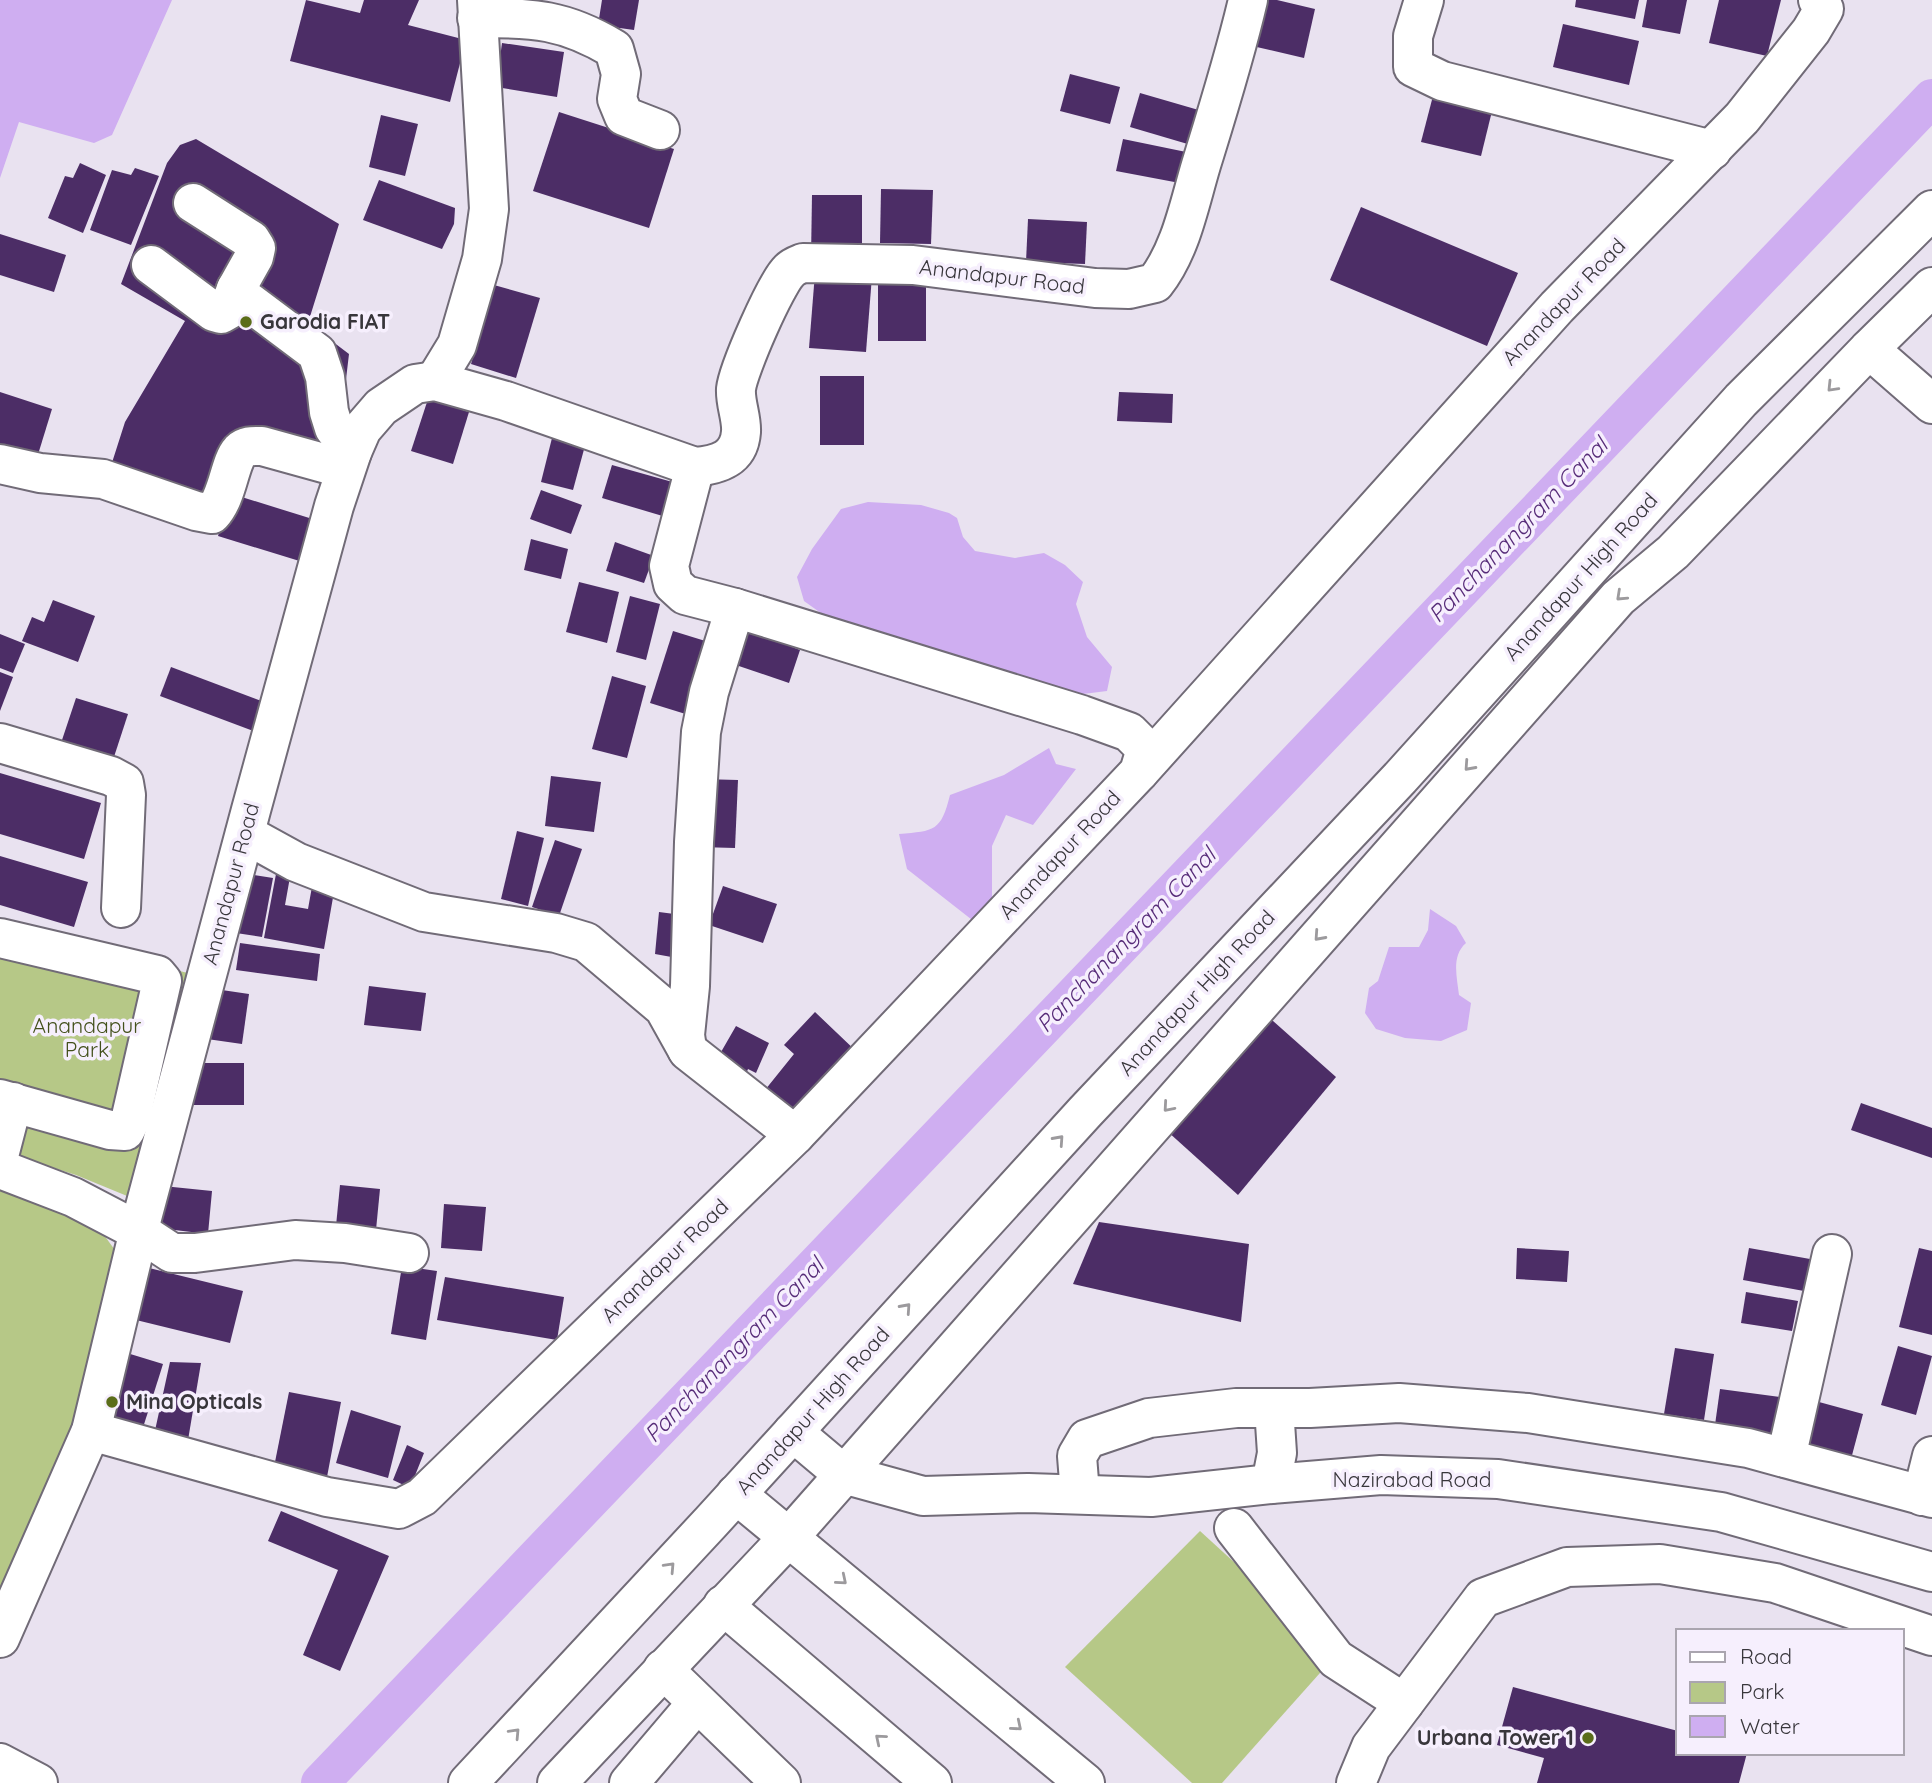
<svg xmlns="http://www.w3.org/2000/svg" width="1932" height="1783" viewBox="0 0 1932 1783" font-family="Quicksand,sans-serif">
  <rect width="100%" height="100%" fill="#e9e2f0"/>
  <g fill="#b6c887">
    <path d="M0,927l192,47 -60,224 -56,-23 -76,-24z"/>
    <path d="M0,1180l104,55 13,18 -35,143 -82,218z"/>
    <path d="M1200,1531l136,124 -114,128h-30l-127,-116z"/>
  </g>
  <g fill="#cfaef1">
    <path d="M0,0h172l-60,135 -18,8 -75,-21 -19,56z"/>
    <path d="M868,502l53,3 28,8 8,5 6,19 12,14 40,7 29,-5 21,12 18,17 -7,22 11,33 25,30 -5,24 -32,4 -236,-69 -35,-25 -7,-24 15,-28 29,-40z"/>
    <path d="M1049,748l7,16 20,5 -43,56 -27,-10 -14,31v56l-16,21 -69,-54 -8,-35c36,-3 42,-3 51,-39l54,-20z"/>
    <path d="M1430,909l26,17 10,17c-15,13 -9,34 -7,52l12,8 -4,27 -26,11 -36,-3 -29,-9 -11,-16 4,-25 9,-7 11,-34h30l9,-17z"/>
  </g>
  <g fill="none" stroke-linecap="round" stroke-linejoin="round">
    <path stroke="#cfaef1" stroke-width="38" d="M320,1783l1612,-1685"/>
  </g>
  <g fill="#4c2d66">
    <path d="M306,0l54,13 4,-13h55l-11,25 58,15 -16,62 -160,-41z"/>
    <path d="M602,0h37l-5,30 -36,-5z"/>
    <path d="M1259,0h18l38,9 -11,49 -56,-13z"/>
    <path d="M1576,0h63l-4,19 -60,-12z"/>
    <path d="M1647,0h40l-7,34 -38,-7z"/>
    <path d="M1719,0h62l-14,56 -58,-13z"/>
    <path d="M1563,24l76,17 -10,44 -76,-18z"/>
    <path d="M502,43l62,9 -7,45 -61,-10z"/>
    <path d="M1070,74l50,13 -10,37 -50,-13z"/>
    <path d="M1434,92l59,15 -12,49 -60,-14z"/>
    <path d="M1140,93l62,18 -11,34 -61,-18z"/>
    <path d="M559,112l115,37 -25,79 -116,-37z"/>
    <path d="M381,115l37,9 -13,52 -36,-9z"/>
    <path d="M196,139l143,85 -31,99 41,31 -5,42 -22,59 -86,-21 -28,71 -99,-33 16,-50 60,-101 -64,-37 46,-121 13,-18z"/>
    <path d="M1123,139l68,14 -6,31 -69,-13z"/>
    <path d="M80,163l26,12 -23,58 -35,-15 17,-42 8,2z"/>
    <path d="M135,168l24,8 -28,69 -41,-15 22,-60 19,5z"/>
    <path d="M379,180l76,28 -1,16 -12,25 -79,-29z"/>
    <path d="M881,189l52,1 -2,54 -51,-1z"/>
    <path d="M812,195h50v63h-51z"/>
    <path d="M1361,207l157,66 -31,73 -157,-66z"/>
    <path d="M1028,219l59,3 -2,42 -59,-2z"/>
    <path d="M0,234l66,21 -12,37 -54,-17z"/>
    <path d="M815,273l57,3 -6,76 -57,-4z"/>
    <rect x="878" y="275" width="48" height="66"/>
    <path d="M494,285l46,13 -24,80 -45,-14z"/>
    <rect x="820" y="376" width="44" height="69"/>
    <path d="M0,392l52,17 -16,52 -36,-11z"/>
    <path d="M1119,392l54,2 -1,29 -55,-2z"/>
    <path d="M428,399l41,13 -16,52 -42,-13z"/>
    <path d="M553,434l33,8 -13,48 -32,-8z"/>
    <path d="M612,465l64,18 -10,34 -64,-19z"/>
    <path d="M541,490l41,15 -11,29 -41,-15z"/>
    <path d="M232,494l87,27 -13,42 -88,-27z"/>
    <path d="M531,539l37,10 -7,30 -37,-9z"/>
    <path d="M615,542l39,14 -10,27 -38,-12z"/>
    <path d="M579,582l40,10 -12,51 -41,-11z"/>
    <path d="M630,596l30,8 -14,56 -30,-8z"/>
    <path d="M53,600l42,16 -17,46 -56,-21 10,-24 12,5z"/>
    <path d="M743,628l57,22 -11,33 -59,-20z"/>
    <path d="M673,631l42,13 -23,72 -42,-13z"/>
    <path d="M0,634l25,10 -12,29 -13,-5z"/>
    <path d="M171,667l101,38 -11,29 -101,-38z"/>
    <path d="M0,672l13,5 -13,34z"/>
    <path d="M612,676l34,10 -19,72 -35,-9z"/>
    <path d="M76,698l52,16 -16,49 -52,-17z"/>
    <path d="M0,773l101,30 -17,56 -84,-25z"/>
    <path d="M551,776l50,6 -7,50 -49,-6z"/>
    <path d="M701,779l37,1 -3,68 -36,-1z"/>
    <path d="M517,831l27,7 -16,68 -27,-7z"/>
    <path d="M555,840l27,9 -23,67 -27,-9z"/>
    <path d="M0,856l88,26 -14,45 -74,-22z"/>
    <path d="M247,874l26,4 -11,59 -26,-4z"/>
    <path d="M276,874l14,3 -5,28 23,4 5,-28 22,5 -11,63 -60,-11z"/>
    <path d="M723,886l54,18 -14,39 -54,-18z"/>
    <path d="M659,912l23,3 -5,43 -22,-4z"/>
    <path d="M240,943l80,11 -3,27 -81,-11z"/>
    <path d="M369,986l57,7 -5,38 -57,-6z"/>
    <path d="M215,989l34,5 -7,50 -35,-5z"/>
    <path d="M1262,1011l74,66 -98,118 -71,-64z"/>
    <path d="M815,1012l43,41 -56,55 -20,1 -17,-19 29,-36 -10,-9z"/>
    <path d="M736,1026l33,17 -13,30 -8,-4 -5,12 -26,-22z"/>
    <rect x="190" y="1063" width="54" height="42"/>
    <path d="M1861,1103l71,25v30l-81,-28z"/>
    <path d="M340,1185l40,4 -5,51 -40,-4z"/>
    <path d="M163,1186l49,5 -4,43 -50,-6z"/>
    <path d="M444,1204l42,3 -4,44 -41,-3z"/>
    <path d="M1099,1222l150,22 -8,78 -168,-38z"/>
    <path d="M1517,1248l52,3 -2,31 -51,-3z"/>
    <path d="M1749,1248l61,11 -6,32 -61,-11z"/>
    <path d="M1919,1248l13,3v84l-33,-8z"/>
    <path d="M402,1266l35,5 -11,69 -35,-6z"/>
    <path d="M145,1267l98,24 -13,52 -98,-24z"/>
    <path d="M445,1277l119,20 -7,43 -120,-20z"/>
    <path d="M1746,1292l52,9 -6,30 -51,-8z"/>
    <path d="M1898,1346l34,10 -16,59 -35,-10z"/>
    <path d="M1675,1348l39,6 -10,66 -40,-6z"/>
    <path d="M127,1353l36,11 -22,70 -35,-11z"/>
    <path d="M170,1362l31,1 -13,77 -34,-5z"/>
    <path d="M1720,1389l68,9 -6,43 -68,-9z"/>
    <path d="M289,1392l52,10 -14,75 -53,-10z"/>
    <path d="M1808,1399l55,15 -12,45 -55,-14z"/>
    <path d="M351,1410l50,16 -13,52 -52,-15z"/>
    <path d="M407,1445l17,8 -14,35 -17,-8z"/>
    <path d="M281,1511l108,45 -49,115 -37,-16 35,-85 -70,-29z"/>
    <path d="M1513,1687l165,44v22h69l-8,30h-202l7,-25 -47,-13z"/>
  </g>
  <g fill="none" stroke-linecap="round" stroke-linejoin="round">
    <g stroke="#716b77" stroke-width="42">
      <g id="minor">
        <path d="M1424,0l-11,36v31l29,14 270,69"/>
        <path d="M477,18c57,0 87,1 137,31l7,25 -4,25 7,17 36,14"/>
        <path d="M193,203l58,37 5,8 -2,9 -18,32 5,7 76,57 8,24 4,35 5,16 18,24"/>
        <path d="M151,265l63,47 7,2 7,-4 8,-21"/>
        <path d="M1869,349l63,55"/>
        <path d="M435,381l22,-36 25,-86 7,-50 -12,-209"/>
        <path d="M0,464l40,9 63,6 93,32 16,3c16,-17 17,-51 28,-63 6,-6 14,-5 22,-5l83,23"/>
        <path d="M0,743l111,33 13,7 2,12 -5,113"/>
        <path d="M1139,772l418,-465 185,-189 69,-87 13,-22 -6,-9"/>
        <path d="M245,834l51,28 128,50 132,21 30,9 78,66 24,43 107,84"/>
        <path d="M0,938l157,37 5,6 -32,140 -5,10 -15,-1 -110,-31"/>
        <path d="M687,1049l-2,-14 5,-49 4,-144 7,-110 8,-40 26,-84"/>
        <path d="M0,1152l13,-50"/>
        <path d="M0,1169l73,28 67,35 32,21h23l100,-13 50,3 64,10"/>
        <path d="M91,1431l236,66 72,12 23,-12 373,-362 344,-363 7,-23 -17,-17 -47,-17 -347,-107 -50,-13 -12,-11 -4,-18 26,-99"/>
        <path d="M1786,1458l46,-204"/>
        <path d="M1271,1484l6,-31 -3,-45"/>
        <path d="M736,1494l349,289"/>
        <path d="M1080,1494l-3,-38 10,-17 62,-21 87,-10h74l89,-5 129,10 220,35 184,50"/>
        <path d="M1922,1496l10,-40"/>
        <path d="M1234,1528l102,131 68,44"/>
        <path d="M723,1605l209,178"/>
        <path d="M0,1638l91,-207 51,-213 109,-408 83,-304 18,-54 10,-23 19,-22 34,-23 20,-3 71,20 189,66c23,-2 44,-8 46,-35 1,-14 -6,-29 -5,-43 2,-19 40,-106 53,-118 3,-4 9,-6 14,-8l110,2 182,23 34,1 26,-6c26,-33 34,-78 46,-118 17,-55 34,-109 47,-165"/>
        <path d="M663,1669l118,114"/>
        <path d="M0,1763l38,20"/>
        <path d="M629,1783l68,-80"/>
        <path d="M1356,1783l15,-36 112,-149 84,-31 93,-3 115,19 157,53"/>
      </g>
    </g>
    <g stroke="#716b77" stroke-width="42">
      <g id="major">
        <path d="M793,1432l50,42 80,22 105,-3 123,4 120,-13 110,-9 117,4 223,33 211,60"/>
        <path d="M468,1783l243,-261 374,-410 315,-334 341,-378 191,-190"/>
        <path d="M557,1783l233,-247 828,-938 55,-46 196,-203 63,-62"/>
      </g>
    </g>
    <use href="#minor" stroke="#fff" stroke-width="38"/>
    <use href="#major" stroke="#fff" stroke-width="38"/>
  </g>
  <defs><path id="oneway-chevron" d="M-2-3.5L2.5 0L-2 3.5" fill="none" stroke-width="1.6" stroke-linecap="round" stroke-linejoin="round" transform="scale(1.75)"/></defs>
  <g stroke="#9c9a9d">
    <use href="#oneway-chevron" transform="translate(1832 387) rotate(134)"/>
    <use href="#oneway-chevron" transform="translate(1621 596) rotate(137)"/>
    <use href="#oneway-chevron" transform="translate(1469 766) rotate(132)"/>
    <use href="#oneway-chevron" transform="translate(1319 936) rotate(132)"/>
    <use href="#oneway-chevron" transform="translate(1168 1107) rotate(131)"/>
    <use href="#oneway-chevron" transform="translate(1059 1140) rotate(-48)"/>
    <use href="#oneway-chevron" transform="translate(906 1308) rotate(-48)"/>
    <use href="#oneway-chevron" transform="translate(670 1567) rotate(-47)"/>
    <use href="#oneway-chevron" transform="translate(842 1580) rotate(40)"/>
    <use href="#oneway-chevron" transform="translate(1017 1726) rotate(40)"/>
    <use href="#oneway-chevron" transform="translate(515 1733) rotate(-47)"/>
    <use href="#oneway-chevron" transform="translate(880 1739) rotate(-140)"/>
  </g>
  <g fill="#5b6d1a" stroke="#f6effd" stroke-width="2.5">
    <circle cx="246" cy="322" r="7"/>
    <circle cx="112" cy="1402" r="7"/>
    <circle cx="1588" cy="1738" r="7"/>
  </g>
  <g text-anchor="middle" stroke-width="7" stroke-linejoin="round" paint-order="stroke">
    <g font-size="21" fill="#38363b" stroke="#f6effd">
      <text transform="translate(1002 277) rotate(7)" y="7">Anandapur Road</text>
      <text transform="translate(1564 302) rotate(-46)" y="7">Anandapur Road</text>
      <text transform="translate(1581 577) rotate(-48)" y="7">Anandapur High Road</text>
      <text transform="translate(1060 855) rotate(-47)" y="7">Anandapur Road</text>
      <text transform="translate(231 884) rotate(-75)" y="7">Anandapur Road</text>
      <text transform="translate(1197 993) rotate(-47)" y="7">Anandapur High Road</text>
      <text transform="translate(665 1261) rotate(-44)" y="7">Anandapur Road</text>
      <text transform="translate(813 1411) rotate(-48)" y="7">Anandapur High Road</text>
      <text x="1412" y="1487">Nazirabad Road</text>
    </g>
    <g font-size="21" font-weight="bold" fill="#38363b" stroke="#f6effd" text-anchor="start">
      <text x="260" y="329">Garodia FIAT</text>
      <text x="126" y="1409">Mina Opticals</text>
      <text x="1574" y="1745" text-anchor="end">Urbana Tower 1</text>
    </g>
    <g font-size="21" fill="#43501b" stroke="#f6effd">
      <text x="87" y="1033">Anandapur<tspan x="87" dy="24">Park</tspan></text>
    </g>
    <g font-size="23" font-style="italic" fill="#572c79" stroke="#f6effd">
      <text transform="translate(1518 530) rotate(-46)" y="8">Panchanangram Canal</text>
      <text transform="translate(1126 940) rotate(-46)" y="8">Panchanangram Canal</text>
      <text transform="translate(734 1350) rotate(-46)" y="8">Panchanangram Canal</text>
    </g>
  </g>
  <rect x="1676" y="1629" width="228" height="126" fill="#f6effd" stroke="#aaa5af" stroke-width="2"/>
  <rect x="1690" y="1652" width="35" height="10" fill="#ffffff" stroke="#aaa5af" stroke-width="2"/>
  <text x="1740" y="1664" font-size="21" fill="#38363b">Road</text>
  <rect x="1690" y="1682" width="35" height="21" fill="#b6c887" stroke="#aaa5af" stroke-width="2"/>
  <text x="1740" y="1699" font-size="21" fill="#38363b">Park</text>
  <rect x="1690" y="1716" width="35" height="21" fill="#cfaef1" stroke="#aaa5af" stroke-width="2"/>
  <text x="1740" y="1734" font-size="21" fill="#38363b">Water</text>
</svg>
